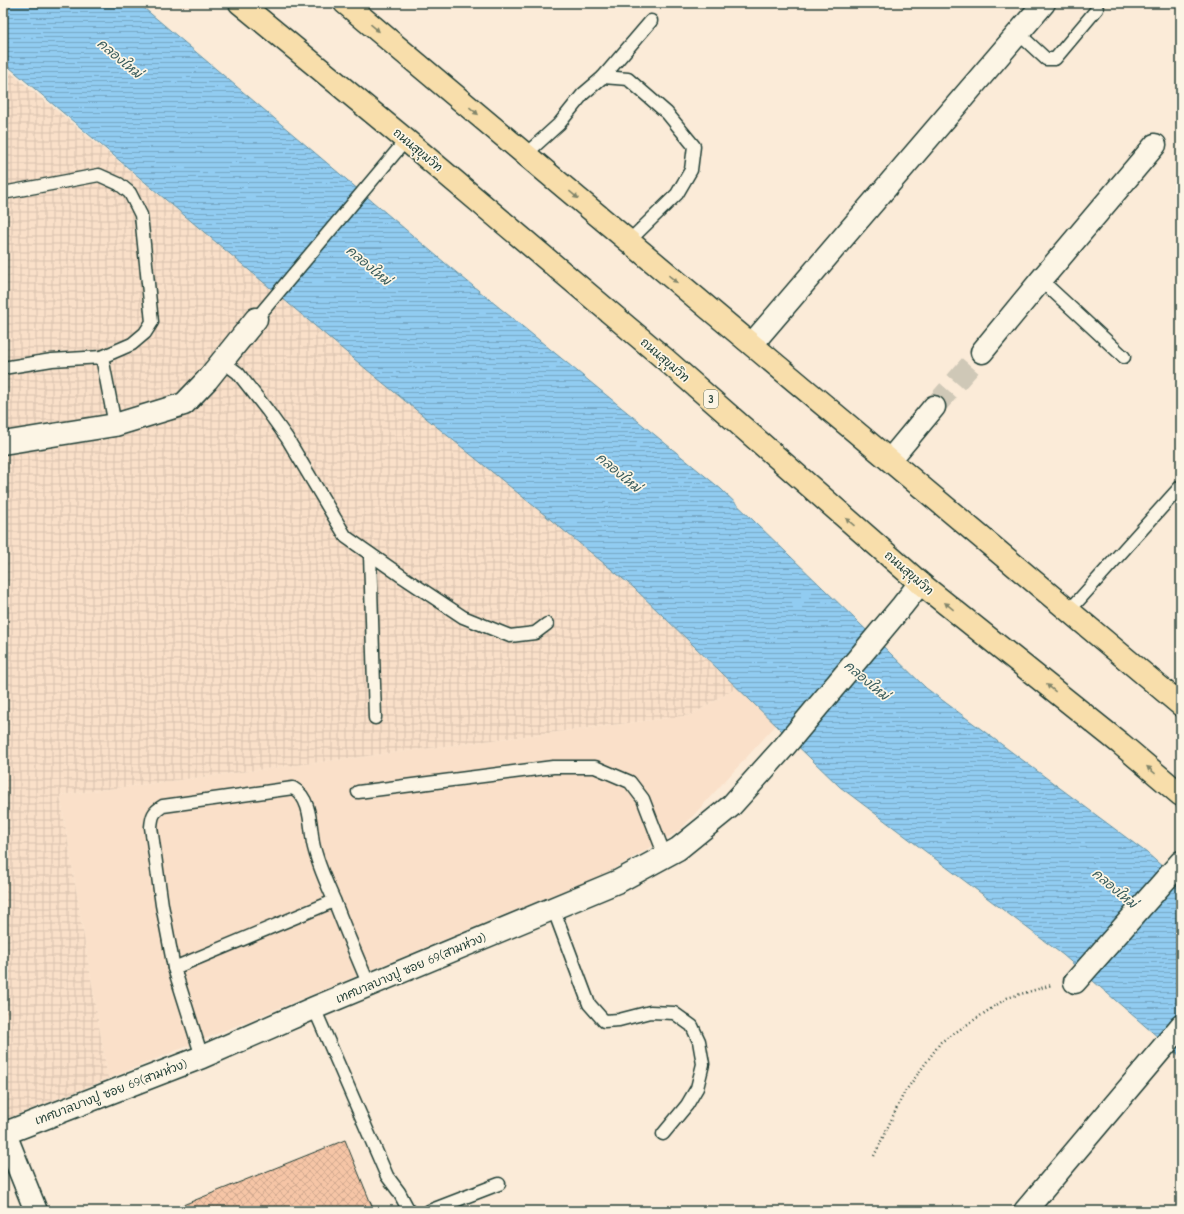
<svg xmlns="http://www.w3.org/2000/svg" width="1184" height="1214" viewBox="0 0 1184 1214" font-family="'Comic Neue','Playpen Sans Thai',sans-serif">
  <defs>
    <pattern id="industrial-grid" width="8" height="8" patternUnits="userSpaceOnUse"><rect width="8" height="8" fill="#fae0c9"/><path d="M0 4h8M4 0v8" fill="none" stroke="#d6c1ad"/></pattern>
    <pattern id="water-rules" width="6" height="5" patternUnits="userSpaceOnUse"><rect width="6" height="5" fill="#91ccf1"/><path d="M0 2.5h6" fill="none" stroke="#76a7c4"/></pattern>
    <pattern id="building-cross-hatch" width="8" height="8" patternUnits="userSpaceOnUse"><rect width="8" height="8" fill="#f6c5a6"/><path d="M0 0l8 8M0 8l8-8" fill="none" stroke="#d2aa90"/></pattern>
  </defs>
  <rect width="100%" height="100%" fill="#fbebd8"/>
  <filter id="ink" filterUnits="userSpaceOnUse"><feTurbulence type="fractalNoise" baseFrequency=".025" numOctaves="2"/><feDisplacementMap in="SourceGraphic" scale="8" xChannelSelector="R" yChannelSelector="G"/><feConvolveMatrix kernelMatrix="1 2 1 2 8 2 1 2 1" color-interpolation-filters="sRGB"/></filter>
  <g filter="url(#ink)">
    <path fill="#fae0c9" d="M748,681l39,32 -107,117 -70,41 -502,208 -48,-284 631,-80z"/>
    <path fill="url(#industrial-grid)" d="M3,66l745,615 -57,34 -631,80 48,284 -105,41z"/>
    <path fill="url(#water-rules)" stroke="#6393a5" d="M3,3h135l313,265 270,221 205,199 221,165 34,30v174l-118,-102 -223,-168 -207,-200 -267,-218 -363,-307z"/>
    <path fill="url(#building-cross-hatch)" stroke="#1f3d34" d="M345,1140l29,71h-206z"/>
    <g fill="none" stroke-linecap="round" stroke-linejoin="round">
      <path stroke="#cfc8b7" stroke-width="22" stroke-dasharray="22 11" stroke-linecap="butt" d="M934,407l48,-55"/>
      <g stroke="#1f3d34" stroke-width="15">
        <g id="service">
          <path d="M1018,33l28,26h9l42,-50"/>
          <path d="M603,77l48,-56"/>
          <path d="M526,154l33,-30 24,-30 20,-17 25,2 39,34 27,33 -3,24 -14,24 -49,48"/>
          <path d="M3,193l96,-18 20,9 11,9 11,22 11,107 -7,11 -13,11 -30,13"/>
          <path d="M1041,280l83,77"/>
          <path d="M256,319l150,-179"/>
          <path d="M222,361l16,12 29,37 20,28 59,99 57,40 60,40 47,19 25,-3 12,-9"/>
          <path d="M3,368l49,-8 50,-3 13,68"/>
          <path d="M370,554l5,164"/>
          <path d="M1069,611l112,-125"/>
          <path d="M358,792l195,-25h42l35,15 13,17 22,57"/>
          <path d="M553,908l36,96 15,17 15,-1 31,-8 24,1 18,13 7,15 4,23 -6,24 -10,17 -24,29"/>
          <path d="M174,968l160,-67"/>
          <path d="M314,1008l73,168 12,16 10,19"/>
          <path d="M202,1057l-28,-89 -12,-63 -11,-78c1,-11 2,-15 12,-21l130,-18c18,10 17,36 20,55 4,20 13,39 21,57 11,29 23,57 35,85"/>
          <path d="M429,1211l70,-27"/>
        </g>
      </g>
      <g stroke="#1f3d34" stroke-width="25">
        <g id="minor">
          <path d="M752,344l292,-341"/>
          <path d="M982,352l59,-72 114,-135"/>
          <path d="M3,443l112,-18 69,-21 23,-24 49,-61"/>
          <path d="M890,460l44,-53"/>
          <path d="M1075,982l106,-120"/>
          <path d="M5,1134l31,77"/>
          <path d="M1025,1211l156,-185"/>
        </g>
      </g>
      <g stroke="#1f3d34" stroke-width="25">
        <path id="tertiary" d="M3,1134l199,-77 112,-49 305,-127 59,-32 53,-43 53,-59 118,-141 18,-23"/>
      </g>
      <g stroke="#1f3d34" stroke-width="25">
        <g id="trunk">
          <path d="M240,3l166,137 260,220 254,223 201,161 60,51"/>
          <path d="M345,3l836,702"/>
        </g>
      </g>
      <path stroke="#1f3d34" stroke-width="2.5" stroke-dasharray="1 3" stroke-linecap="butt" d="M874,1156l30,-63 37,-51 66,-44 45,-13"/>
      <use href="#service" stroke="#fcf5e5" stroke-width="12"/>
      <use href="#minor" stroke="#fcf5e5" stroke-width="22"/>
      <use href="#tertiary" stroke="#fcf5e5" stroke-width="22"/>
      <use href="#trunk" stroke="#f8deab" stroke-width="22"/>
    </g>
    <defs><path id="oneway-solid" d="M-6-.8H1V-3.2L6.5 0L1 3.2V.8H-6Z"/></defs>
    <g fill="#81856a">
      <use href="#oneway-solid" transform="translate(375 28) rotate(40)"/>
      <use href="#oneway-solid" transform="translate(474 111) rotate(40)"/>
      <use href="#oneway-solid" transform="translate(574 195) rotate(40)"/>
      <use href="#oneway-solid" transform="translate(673 279) rotate(40)"/>
      <use href="#oneway-solid" transform="translate(850 522) rotate(-139)"/>
      <use href="#oneway-solid" transform="translate(949 606) rotate(-141)"/>
      <use href="#oneway-solid" transform="translate(1051 688) rotate(-141)"/>
      <use href="#oneway-solid" transform="translate(1151 770) rotate(-140)"/>
    </g>
  </g>
  <g text-anchor="middle" stroke-width="3.5" stroke-linejoin="round" paint-order="stroke">
    <rect fill="#fcf5e5" stroke="#617469" stroke-width="1" x="704" y="390" width="14" height="18" rx="3"/>
    <g font-size="11" font-weight="bold" fill="#1f3d34">
      <text x="711" y="403">3</text>
    </g>
    <g font-size="12" fill="#1f3d34" stroke="#fcf5e5">
      <text transform="translate(418 150) rotate(40)" y="4">ถนนสุขุมวิท</text>
      <text transform="translate(665 360) rotate(41)" y="4">ถนนสุขุมวิท</text>
      <text transform="translate(909 573) rotate(41)" y="4">ถนนสุขุมวิท</text>
      <text transform="translate(411 968) rotate(-23)" y="4">เทศบาลบางปู ซอย 69(สามห่วง)</text>
      <text transform="translate(111 1092) rotate(-21)" y="4">เทศบาลบางปู ซอย 69(สามห่วง)</text>
    </g>
    <g font-size="13" font-style="italic" fill="#365a5a" stroke="#fcf5e5">
      <text transform="translate(120 58) rotate(40)" y="5">คลองใหม่</text>
      <text transform="translate(369 265) rotate(40)" y="5">คลองใหม่</text>
      <text transform="translate(619 472) rotate(40)" y="5">คลองใหม่</text>
      <text transform="translate(867 680) rotate(40)" y="5">คลองใหม่</text>
      <text transform="translate(1115 888) rotate(40)" y="5">คลองใหม่</text>
    </g>
  </g>
  <rect width="1184" height="1214" fill="none" stroke="#fcf5e5" stroke-width="16"/>
  <rect x="8" y="8" width="1168" height="1198" fill="none" stroke="#1f3d34" stroke-width="1.5" filter="url(#ink)"/>
</svg>
